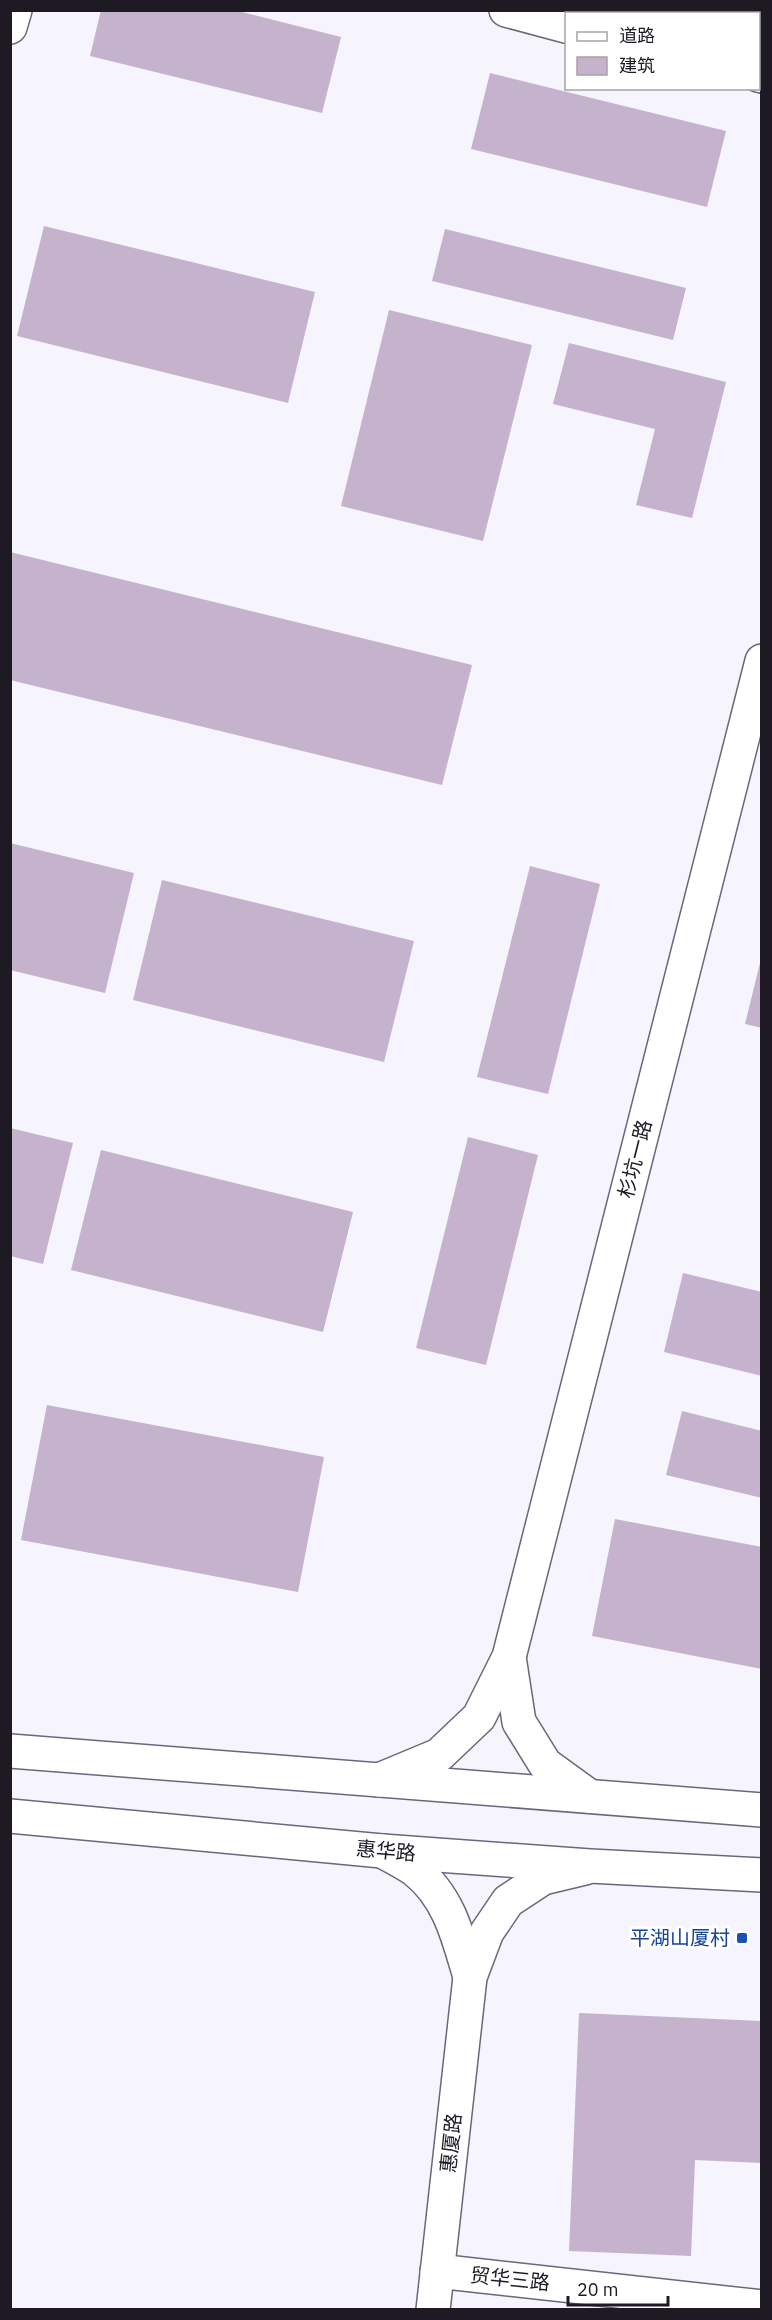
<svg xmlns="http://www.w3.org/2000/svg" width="772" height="2320" viewBox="0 0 772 2320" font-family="'IBM Plex Sans','Noto Sans SC',sans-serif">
  <rect width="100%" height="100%" fill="#f6f4fd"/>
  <g fill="#c5b3cd">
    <path d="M101,10h133l107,27 -19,76 -232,-57z"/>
    <path d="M490,73l236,58 -19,76 -236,-58z"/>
    <path d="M44,226l271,66 -27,111 -271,-67z"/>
    <path d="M445,229l241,59 -13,52 -241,-59z"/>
    <path d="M389,310l143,35 -49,196 -142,-35z"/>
    <path d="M569,343l157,39 -34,136 -56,-13 19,-76 -102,-25z"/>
    <path d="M10,552l462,113 -30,120 -432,-105z"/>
    <path d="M10,843l124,30 -29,120 -95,-23z"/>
    <path d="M530,866l70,18 -52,210 -71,-17z"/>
    <path d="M162,880l252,61 -30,121 -251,-62z"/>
    <path d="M761,959h1v69l-17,-4z"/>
    <path d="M10,1128l63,15 -30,121 -33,-8z"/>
    <path d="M468,1137l70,18 -52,210 -70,-17z"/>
    <path d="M101,1150l252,62 -30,120 -252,-62z"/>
    <path d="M683,1273l79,19v84l-98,-24z"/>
    <path d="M47,1405l277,52 -26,135 -277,-52z"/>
    <path d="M682,1411l80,20v67l-96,-23z"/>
    <path d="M615,1519l147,28v122l-170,-33z"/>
    <path d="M579,2013l183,8v142l-67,-3 -4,96 -122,-5z"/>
  </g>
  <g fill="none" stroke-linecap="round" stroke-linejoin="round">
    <g stroke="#6c667b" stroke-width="36">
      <g id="minor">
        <path d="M506,10l60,16"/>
        <path d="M10,27l5,-17"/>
        <path d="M758,75l4,1"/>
        <path d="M509,1657l10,65 26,42 44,32"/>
        <path d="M379,1780l60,-25 40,-38 30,-60 253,-996"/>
        <path d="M382,1851c11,6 23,12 33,19 34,27 43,66 55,107"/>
        <path d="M437,2271l325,36"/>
        <path d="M433,2310l37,-333 17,-45 21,-31 35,-23 42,-10"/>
      </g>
    </g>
    <g stroke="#6c667b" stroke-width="36">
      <g id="major">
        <path d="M10,1751l752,59"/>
        <path d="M10,1816l372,35 208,15 172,9"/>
      </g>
    </g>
    <use href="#minor" stroke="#fff" stroke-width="33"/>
    <use href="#major" stroke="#fff" stroke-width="33"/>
  </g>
  <rect fill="#1a4fb4" stroke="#fff" stroke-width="2" x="736" y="1932" width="12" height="12" rx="3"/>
  <g text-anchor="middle" stroke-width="6" stroke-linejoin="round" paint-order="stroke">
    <g font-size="20" fill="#1d1a23" stroke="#fff">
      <text transform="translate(635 1159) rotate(-76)" y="7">杉坑一路</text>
      <text transform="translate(386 1851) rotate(5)" y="7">惠华路</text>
      <text transform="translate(451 2143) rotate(-84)" y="7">惠厦路</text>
      <text transform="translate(510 2279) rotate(6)" y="7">贸华三路</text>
    </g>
    <g font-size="20" fill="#164399" stroke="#fff" text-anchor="end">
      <text x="730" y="1945">平湖山厦村</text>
    </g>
  </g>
  <rect width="772" height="2320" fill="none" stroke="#1d1a23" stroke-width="24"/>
  <rect x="565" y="12" width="195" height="78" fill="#ffffff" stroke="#a5a3a7" stroke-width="1.5"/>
  <rect x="577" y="32" width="30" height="9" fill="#ffffff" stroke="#a5a3a7" stroke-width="1.5"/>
  <text x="619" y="42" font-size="18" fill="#1d1a23">道路</text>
  <rect x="577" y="57" width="30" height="18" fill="#c5b3cd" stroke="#a5a3a7" stroke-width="1.5"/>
  <text x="619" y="72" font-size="18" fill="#1d1a23">建筑</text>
  <path d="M568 2296v9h100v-9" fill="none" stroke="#1d1a23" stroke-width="3"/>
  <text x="577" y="2296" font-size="18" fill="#1d1a23" stroke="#ffffff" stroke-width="4.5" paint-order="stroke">20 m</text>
</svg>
